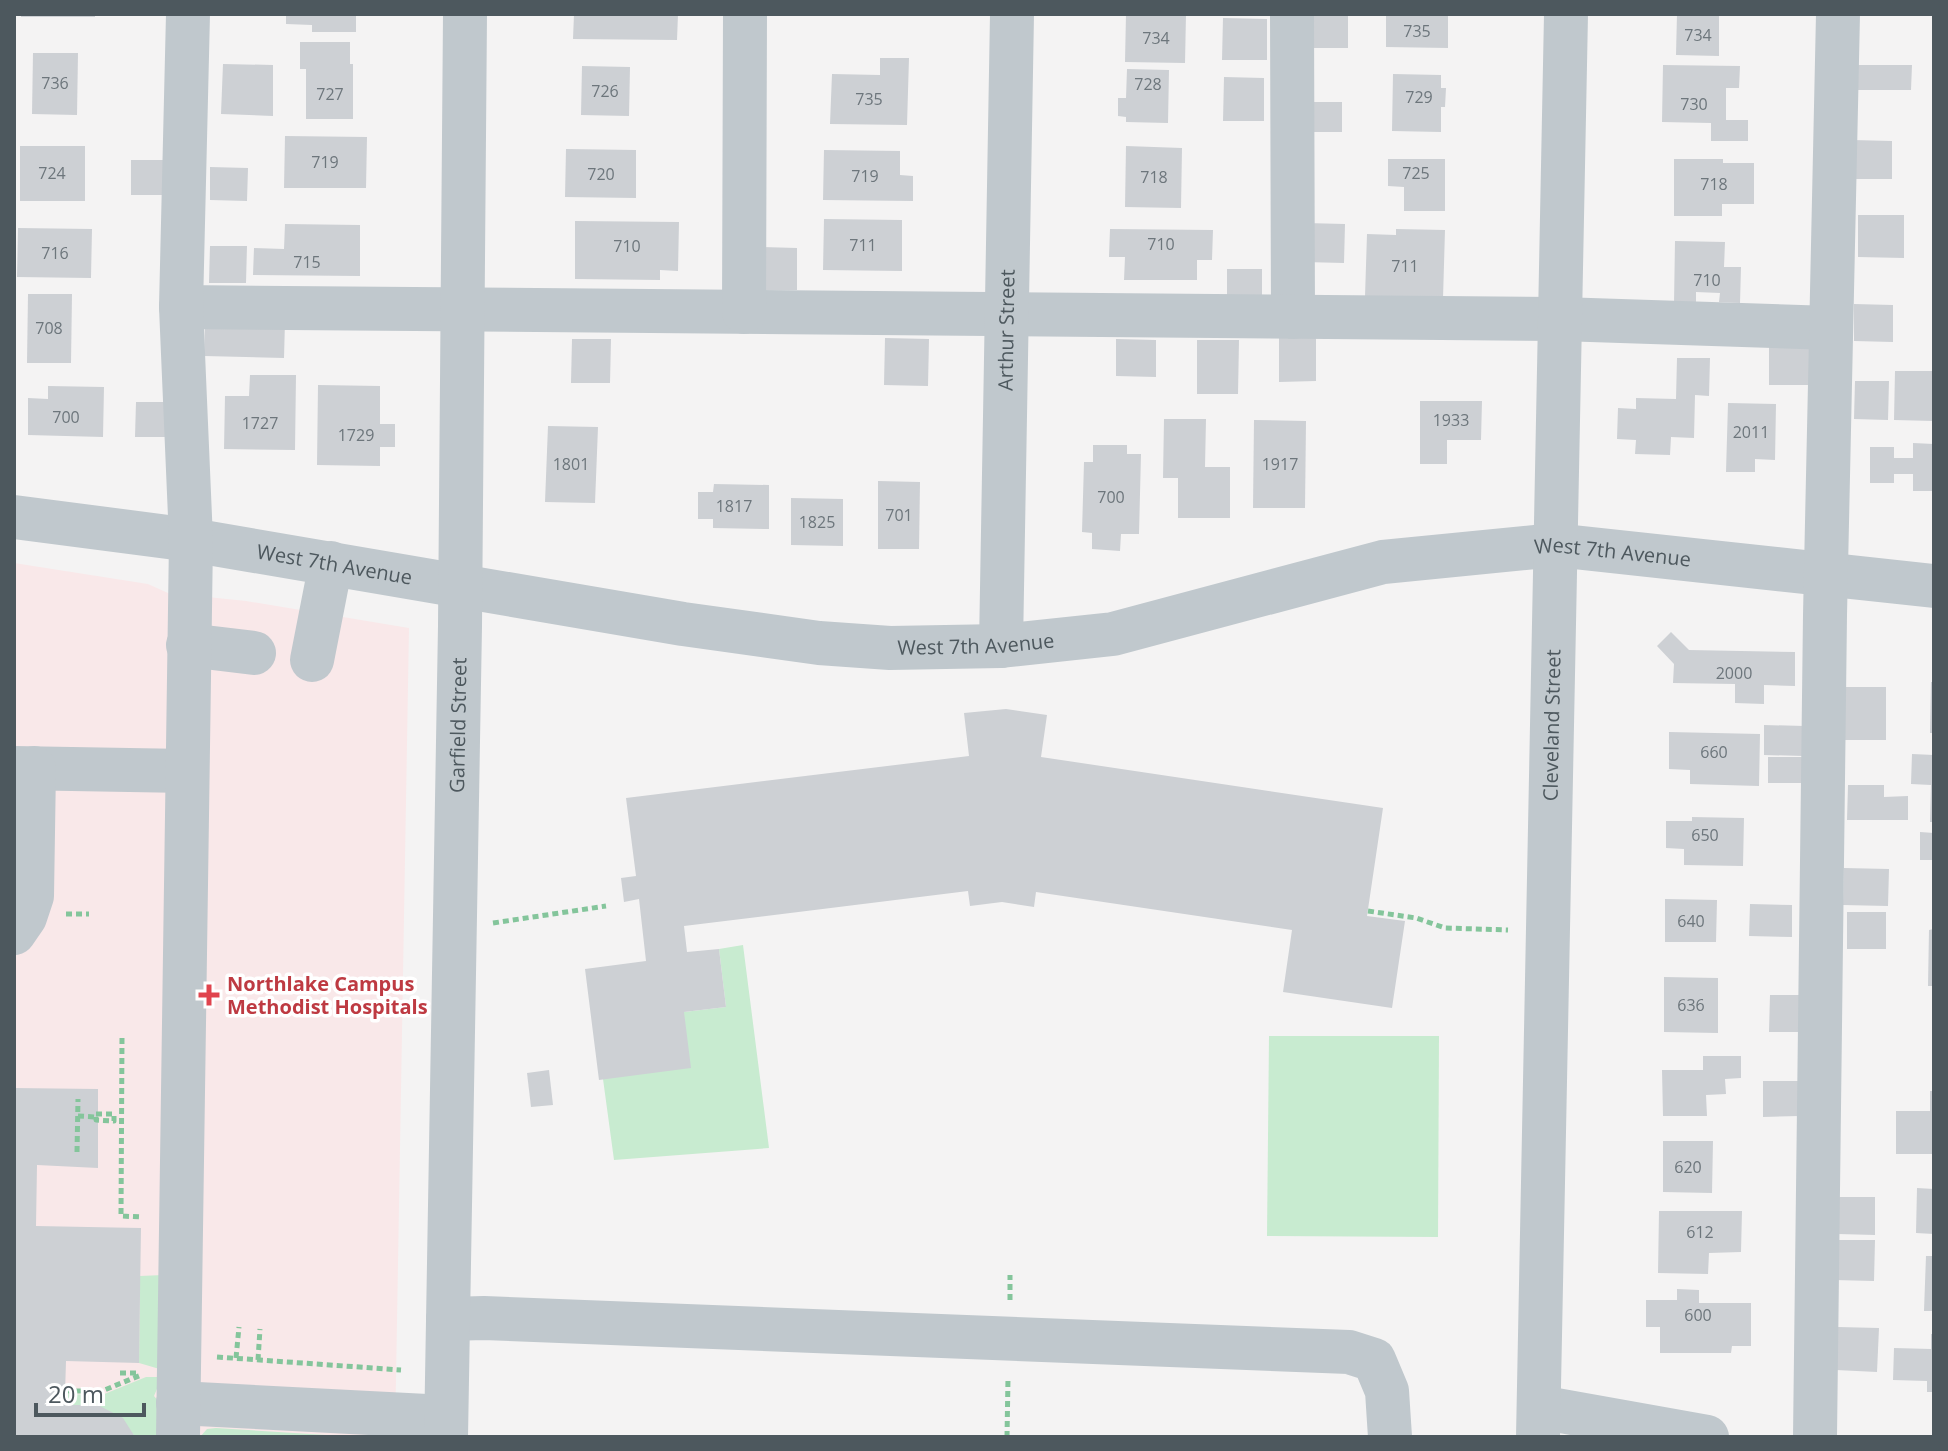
<svg xmlns="http://www.w3.org/2000/svg" width="1948" height="1451" viewBox="0 0 1948 1451" font-family="'Open Sans',sans-serif">
  <rect width="100%" height="100%" fill="#f4f3f3"/>
  <path fill="#f9e8e9" d="M14,563l134,21 20,9 78,8 163,27 -14,809h-381z"/>
  <g fill="#c8ebd0">
    <path d="M743,945l26,203 -155,12 -11,-81 81,-67 42,-5 -7,-58z"/>
    <path d="M1269,1036h170l-1,201 -171,-1z"/>
    <path d="M163,1275v95l-24,-7 1,-87z"/>
    <path d="M146,1377h16l-8,19 5,6v35h-24c-19,-28 -33,-32 -67,-32l-3,-11 37,1z"/>
    <path d="M216,1428l110,7 4,2h-130l7,-8z"/>
  </g>
  <g fill="#cdd0d4">
    <rect x="21" y="14" width="74" height="3"/>
    <path d="M286,14h70v18h-44v-7l-26,-1z"/>
    <path d="M574,14h104l-1,26 -104,-1z"/>
    <path d="M1126,14h60l-1,49 -60,-1z"/>
    <path d="M1308,14h40v34h-39z"/>
    <path d="M1386,14h62v34l-62,-1z"/>
    <path d="M1677,14h42v42l-43,-1z"/>
    <path d="M1223,18l44,1v41h-45z"/>
    <path d="M300,42h50v22h3v55h-47v-50h-6z"/>
    <path d="M33,53h45l-1,62 -45,-1z"/>
    <path d="M880,58h29l-2,67 -77,-1 2,-50 48,1z"/>
    <path d="M223,64l50,1v51l-52,-2z"/>
    <path d="M1663,65l77,1 -1,22h-13v32h22v21h-37v-18l-49,-1z"/>
    <path d="M1856,65h56l-1,25h-55z"/>
    <path d="M582,66l48,1 -1,49 -48,-1z"/>
    <path d="M1127,69l42,1 -1,53 -42,-1v-5l-8,-1v-18h8z"/>
    <path d="M1393,74l48,1v13h5l-1,19h-4v25l-49,-1z"/>
    <path d="M1224,77l40,1v43h-41z"/>
    <rect x="1307" y="102" width="35" height="30"/>
    <path d="M285,136l82,1 -1,51h-82z"/>
    <path d="M1852,140l40,1v38h-40z"/>
    <rect x="20" y="146" width="65" height="55"/>
    <path d="M1126,146l56,2 -1,60 -56,-1z"/>
    <path d="M566,149l70,1v48l-71,-1z"/>
    <path d="M824,150l76,1v24l13,1v25l-90,-1z"/>
    <path d="M1388,159h57v52h-41v-24l-16,-1z"/>
    <path d="M1674,159h49v4h31v41h-32v12h-48z"/>
    <rect x="131" y="160" width="45" height="35"/>
    <path d="M210,167l38,1 -1,33 -37,-1z"/>
    <path d="M1858,215h46v43l-46,-1z"/>
    <path d="M824,219l78,1v51l-79,-1z"/>
    <path d="M575,221l104,1 -1,49 -18,-1v10l-85,-1z"/>
    <path d="M1305,223l40,1 -1,39 -40,-1z"/>
    <path d="M285,224l75,1v51l-107,-1 1,-27 30,1z"/>
    <path d="M18,228l74,1 -1,49 -74,-1z"/>
    <path d="M1110,229l103,1 -1,30h-15v20h-73l1,-23h-16z"/>
    <path d="M1396,229l49,1 -2,69 -78,-2 2,-63 29,1z"/>
    <path d="M1675,241l50,1 -1,25h17l-1,36 -21,-1 1,-9 -24,-1v12h-22z"/>
    <path d="M210,246h37l-1,37h-37z"/>
    <path d="M759,247l38,1v42h-38z"/>
    <path d="M1227,269h35v32l-35,-1z"/>
    <path d="M28,294h44l-1,69h-44z"/>
    <path d="M1854,304l39,1v37l-39,-1z"/>
    <path d="M205,320l80,1 -1,37 -80,-2z"/>
    <path d="M1279,337h37v44l-37,1z"/>
    <path d="M885,338l44,1 -1,47 -44,-1z"/>
    <path d="M572,339h39l-1,44h-39z"/>
    <path d="M1116,339l40,1v37l-40,-1z"/>
    <path d="M1197,340h42l-1,54h-41z"/>
    <rect x="1769" y="347" width="42" height="38"/>
    <path d="M1677,358h33l-1,38 -14,-1 -1,43 -23,-1 -1,18 -35,-1 1,-14 -19,-1 1,-31 18,1v-11l40,1z"/>
    <path d="M1895,371h39v50l-40,-1z"/>
    <path d="M250,375h46l-1,75 -71,-1 1,-53h24z"/>
    <path d="M1855,381h34l-1,39 -34,-1z"/>
    <path d="M318,385l62,1v38h15v23h-15v19l-63,-1z"/>
    <path d="M48,386l56,1 -1,50 -75,-2v-37l20,1z"/>
    <path d="M1420,401h62l-1,39h-34v24h-27z"/>
    <path d="M136,402h34l-1,35h-34z"/>
    <path d="M1728,403l48,1 -1,56 -20,-1v13h-29z"/>
    <path d="M1164,419h42l-1,48h25v51h-52v-40h-15z"/>
    <path d="M1254,420l52,1 -1,87h-52z"/>
    <path d="M548,426l50,1 -3,76 -50,-1z"/>
    <path d="M1913,443l21,1v47h-21v-17h-19v9h-24v-36h24v11h19z"/>
    <path d="M1093,445h34v9h14l-2,80h-18l-1,17 -28,-2v-16l-10,-1 2,-70h9z"/>
    <path d="M878,481l42,1 -1,67h-41z"/>
    <path d="M714,484l55,1v44l-56,-1v-9h-15v-27h15z"/>
    <path d="M791,498l52,1v47l-52,-1z"/>
    <path d="M1671,632l18,18 106,2v34l-31,-1v19l-29,-1v-19l-62,-1 1,-19 -17,-18z"/>
    <path d="M1931,682h3v51h-4z"/>
    <path d="M1844,687h42v53h-43z"/>
    <path d="M1006,709l41,6 -6,42 342,51 -16,108 38,5 -13,87 -109,-16 9,-62 -256,-38 -2,15 -32,-5 -32,4 -2,-15 -284,35 3,26 32,-3 7,58 -42,5 7,56 -92,12 -14,-111 61,-8 -7,-62 -15,3 -3,-24 15,-2 -10,-78 343,-42 -5,-43z"/>
    <path d="M1764,725l40,1v30l-40,-1z"/>
    <path d="M1669,732l91,2 -1,52 -69,-2v-14l-21,-1z"/>
    <path d="M1912,754l22,1v67h-4l1,-37 -20,-1z"/>
    <rect x="1768" y="757" width="34" height="26"/>
    <path d="M1848,785h36v12l24,-1v24h-61z"/>
    <path d="M1692,817l52,1 -1,48 -59,-1v-16l-18,-1v-27h26z"/>
    <path d="M1920,832l14,1v27h-14z"/>
    <path d="M1844,868l45,1 -1,37 -45,-1z"/>
    <path d="M1665,899l52,1 -1,42h-51z"/>
    <path d="M1750,904l42,1v32l-43,-1z"/>
    <rect x="1847" y="912" width="39" height="37"/>
    <path d="M1934,929v57h-6l1,-56z"/>
    <path d="M1664,977l54,1v55l-54,-1z"/>
    <path d="M1770,995h32l-1,37h-32z"/>
    <path d="M1703,1056h38v22l-16,1 1,15 -20,1 1,21h-44l-1,-46h41z"/>
    <path d="M549,1070l4,35 -22,2 -4,-34z"/>
    <path d="M1763,1081h36v35l-36,1z"/>
    <path d="M14,1088l84,1v79l-61,-3 -1,61 105,2 -2,135 -73,-2 -1,33 3,11h30l25,13 12,19h-121z"/>
    <path d="M1930,1091h4v63h-38v-43h34z"/>
    <path d="M1663,1141h50l-1,52 -49,-1z"/>
    <path d="M1917,1188l17,1v45l-18,-1z"/>
    <path d="M1839,1197h36v38l-37,-1z"/>
    <path d="M1659,1211h83l-1,41 -32,1 -1,21 -50,-1z"/>
    <path d="M1835,1240h40l-1,41 -40,-1z"/>
    <path d="M1926,1256h8v55h-10z"/>
    <path d="M1677,1289l22,1v13h52v43h-19l-1,7h-71v-26h-14v-27h31z"/>
    <path d="M1838,1327l41,1 -2,44 -41,-2z"/>
    <path d="M1931,1334h3v58h-7v-11l-34,-1 1,-32 37,1z"/>
  </g>
  <g fill="none" stroke-linecap="round" stroke-linejoin="round">
    <g stroke="#84c59b" stroke-width="5" stroke-dasharray="6 4" stroke-linecap="butt">
      <path d="M1368,911l48,7 29,10 63,2"/>
      <path d="M66,914h23"/>
      <path d="M493,923l113,-17"/>
      <path d="M122,1038l-1,178 21,1"/>
      <path d="M96,1114h18v7l-18,-1z"/>
      <path d="M78,1116l18,1"/>
      <path d="M77,1152l1,-53"/>
      <path d="M1010,1300v-25"/>
      <path d="M217,1357l184,13"/>
      <path d="M236,1358l3,-31"/>
      <path d="M258,1360l2,-31"/>
      <path d="M120,1373h19"/>
      <path d="M66,1391h36l39,-16"/>
      <path d="M1007,1437l1,-59"/>
    </g>
    <g stroke="#c0c8cd" stroke-width="44">
      <path d="M1292,14l1,303"/>
      <path d="M181,307l1379,12 271,9"/>
      <path d="M744,312l1,-298"/>
      <path id="s1" d="M14,517l177,23 492,84 136,19 71,5 111,-2 112,-12 270,-72 172,-17 379,41"/>
      <path d="M188,645l66,8"/>
      <path id="s2" d="M1001,646l11,-632"/>
      <path d="M312,660l19,-97"/>
      <path d="M14,768l173,3"/>
      <path d="M14,933l11,-16 7,-21 2,-128"/>
      <path d="M448,1319l36,-1 865,34 25,8 13,31 3,46"/>
      <path d="M178,1403l268,14"/>
      <path d="M1539,1407l168,30"/>
      <path d="M178,1437l13,-897 -10,-233 7,-293"/>
      <path id="s3" d="M446,1437l14,-811 5,-612"/>
      <path id="s4" d="M1538,1437l28,-1423"/>
      <path d="M1815,1437l10,-822 13,-601"/>
    </g>
  </g>
  <path fill="#e0444e" stroke="#fff" stroke-width="3" d="M205 983h8v8h8v8h-8v8h-8v-8h-8v-8h8z"/>
  <g text-anchor="middle" stroke-width="7" stroke-linejoin="round" paint-order="stroke">
    <g font-size="16" fill="#6d767c">
      <text x="1417" y="37">735</text>
      <text x="1698" y="41">734</text>
      <text x="1156" y="44">734</text>
      <text x="55" y="89">736</text>
      <text x="1148" y="90">728</text>
      <text x="605" y="97">726</text>
      <text x="330" y="100">727</text>
      <text x="1419" y="103">729</text>
      <text x="869" y="105">735</text>
      <text x="1694" y="110">730</text>
      <text x="325" y="168">719</text>
      <text x="52" y="179">724</text>
      <text x="1416" y="179">725</text>
      <text x="601" y="180">720</text>
      <text x="865" y="182">719</text>
      <text x="1154" y="183">718</text>
      <text x="1714" y="190">718</text>
      <text x="1161" y="250">710</text>
      <text x="863" y="251">711</text>
      <text x="627" y="252">710</text>
      <text x="55" y="259">716</text>
      <text x="307" y="268">715</text>
      <text x="1405" y="272">711</text>
      <text x="1707" y="286">710</text>
      <text x="49" y="334">708</text>
      <text x="66" y="423">700</text>
      <text x="1451" y="426">1933</text>
      <text x="260" y="429">1727</text>
      <text x="1751" y="438">2011</text>
      <text x="356" y="441">1729</text>
      <text x="571" y="470">1801</text>
      <text x="1280" y="470">1917</text>
      <text x="1111" y="503">700</text>
      <text x="734" y="512">1817</text>
      <text x="899" y="521">701</text>
      <text x="817" y="528">1825</text>
      <text x="1734" y="679">2000</text>
      <text x="1714" y="758">660</text>
      <text x="1705" y="841">650</text>
      <text x="1691" y="927">640</text>
      <text x="1691" y="1011">636</text>
      <text x="1688" y="1173">620</text>
      <text x="1700" y="1238">612</text>
      <text x="1698" y="1321">600</text>
    </g>
    <g font-size="20" fill="#4d585e" stroke="#fff">
      <text dy="7" stroke="none"><textPath href="#s2" startOffset="316">Arthur Street</textPath></text>
      <text dy="7" stroke="none"><textPath href="#s1" startOffset="1620">West 7th Avenue</textPath></text>
      <text dy="7" stroke="none"><textPath href="#s1" startOffset="324">West 7th Avenue</textPath></text>
      <text dy="7" stroke="none"><textPath href="#s1" startOffset="972">West 7th Avenue</textPath></text>
      <text dy="7" stroke="none"><textPath href="#s3" startOffset="712">Garfield Street</textPath></text>
      <text dy="7" stroke="none"><textPath href="#s4" startOffset="712">Cleveland Street</textPath></text>
    </g>
    <g font-size="20" font-weight="bold" fill="#be3a42" stroke="#fff" text-anchor="start">
      <text x="227" y="991">Northlake Campus<tspan x="227" dy="23">Methodist Hospitals</tspan></text>
    </g>
  </g>
  <rect width="1948" height="1451" fill="none" stroke="#4d585e" stroke-width="32"/>
  <path d="M36 1403v12h108v-12" fill="none" stroke="#4d585e" stroke-width="4"/>
  <text x="48" y="1403" font-size="24" fill="#4d585e" stroke="#ffffff" stroke-width="6" paint-order="stroke">20 m</text>
</svg>
